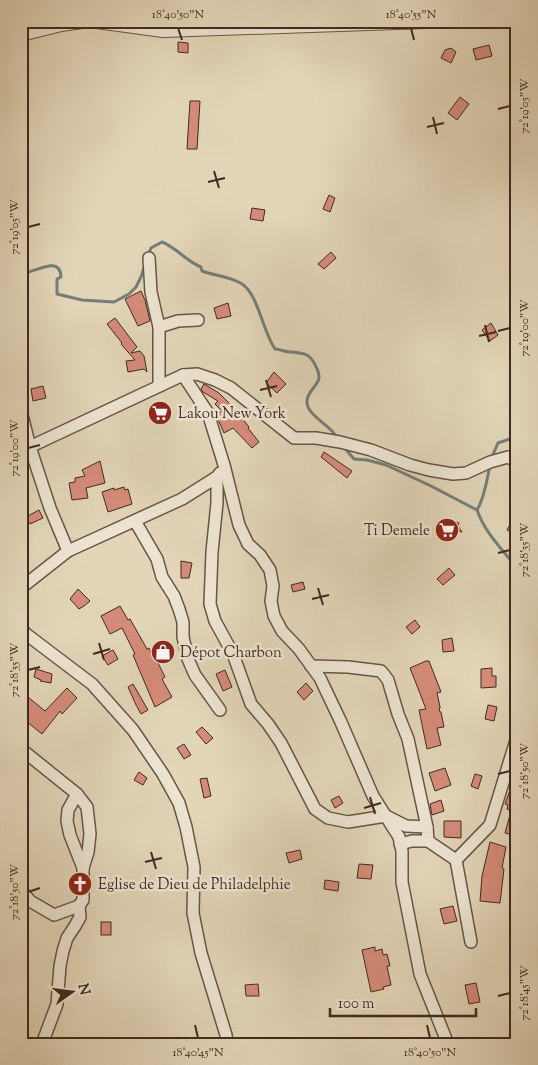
<svg xmlns="http://www.w3.org/2000/svg" width="538" height="1065" viewBox="0 0 538 1065" font-family="'Sorts Mill Goudy',serif">
  <rect width="100%" height="100%" fill="#e2d5b8"/>
  <filter id="stains"><feTurbulence type="fractalNoise" baseFrequency=".004" numOctaves="4"/><feColorMatrix values="0 0 0 0 .2 0 0 0 0 .09 0 0 0 0 .02 0 0 0 .5 -.17"/></filter>
  <radialGradient id="worn" r=".72"><stop offset=".6" stop-color="#630" stop-opacity="0"/><stop offset="1" stop-color="#630" stop-opacity=".3"/></radialGradient>
  <g fill="none" stroke-linecap="round" stroke-linejoin="round">
    <g stroke="#747f79" stroke-width="3">
      <path d="M148,255l3,-7 11,-6c15,6 24,19 39,25l1,4c13,5 27,5 40,13 16,10 21,48 33,65 5,0 10,3 15,3 16,1 21,2 27,17 2,4 3,8 1,12 -3,7 -11,12 -11,20 -1,12 18,22 25,30 2,2 3,4 4,6"/>
      <path d="M21,273c11,2 39,-20 40,4l-4,2v15l25,6 32,2 15,-8 7,-7 5,-10 4,-12"/>
      <path d="M343,446l11,13 13,1 19,5 45,21 46,24c8,-13 10,-31 13,-45"/>
      <path d="M491,459l7,-16 12,-4h7"/>
      <path d="M477,510c8,23 25,39 40,58"/>
    </g>
  </g>
  <g fill="#d58b79" stroke="#402a20">
    <path d="M178,42l10,1v10l-10,-1z"/>
    <path d="M489,45l3,11 -16,4 -3,-11z"/>
    <path d="M451,48l5,4 -5,11 -10,-5 4,-8z"/>
    <path d="M460,97l9,7 -12,16 -9,-7z"/>
    <path d="M190,101h10l-3,48h-10z"/>
    <path d="M329,195l6,3 -5,14 -7,-3z"/>
    <path d="M252,208l13,2 -2,11 -13,-2z"/>
    <path d="M331,252l5,6 -12,11 -6,-5z"/>
    <path d="M141,291l4,9 5,21 -12,5 -13,-27z"/>
    <path d="M228,303l3,13 -14,3 -3,-11z"/>
    <path d="M115,318l22,29 -6,6 9,-2 4,5 3,16 -3,-3 -16,3 -2,-11 9,-1 -14,-16 1,-1 -15,-19z"/>
    <path d="M491,323l7,12 -8,6 -8,-11z"/>
    <path d="M274,372l12,12 -9,9 -11,-10z"/>
    <path d="M204,384l15,9 18,18 3,-2 4,7 -3,1 8,10 -1,1 11,14 -7,6 -19,-20 -9,5 -8,-18 6,-4 -7,-7 3,-3 -15,-9 -2,-3z"/>
    <path d="M43,386l3,12 -13,3 -2,-12z"/>
    <path d="M324,452l28,19 -5,7 -26,-21z"/>
    <path d="M100,461l5,22 -19,5 2,10 -16,2 -3,-17 6,-1v-4l10,-2 -3,-6z"/>
    <path d="M124,487l1,3 3,-1 4,15 -24,8 -6,-20 12,-4v2z"/>
    <path d="M39,510l4,8 -13,6 -4,-7z"/>
    <path d="M517,512v23l-10,-5z"/>
    <path d="M448,520l11,3 -1,3 4,6 -16,-4z"/>
    <path d="M181,561l11,2 -3,15h-8z"/>
    <path d="M449,568l6,7 -12,10 -6,-6z"/>
    <path d="M303,582l2,7 -12,3 -2,-7z"/>
    <path d="M78,589l12,12 -6,5 -5,3 -9,-10z"/>
    <path d="M120,606l8,14 2,-1 17,30 2,-1 3,6 8,-4 5,9 -7,4 7,14 -3,2 10,18 -17,10 -22,-52 2,-1 -13,-26 -12,6 -9,-18z"/>
    <path d="M415,620l5,7 -8,7 -6,-7z"/>
    <path d="M452,638l2,13 -11,1 -1,-12z"/>
    <path d="M113,650l5,9 -10,6 -6,-9z"/>
    <path d="M426,661h3l12,31 -4,1 3,14 -1,4 2,1 3,15 -7,1 4,17 -14,4 -8,-39 7,-1 -16,-41z"/>
    <path d="M492,668v8h4v11l-15,1v-19z"/>
    <path d="M36,669l16,5 -1,9 -11,-2 1,-1 -7,-3z"/>
    <path d="M225,670l7,17 -9,4 -7,-17z"/>
    <path d="M306,683l7,8 -9,9 -7,-8z"/>
    <path d="M133,684l15,26 -7,4 -5,-9 -8,-18z"/>
    <path d="M67,688l10,10 -15,16 -2,-3 -18,23 -21,-17v-23l6,4 1,-1 17,14z"/>
    <path d="M488,705l9,2 -3,14 -9,-2z"/>
    <path d="M202,727l11,11 -7,6 -10,-12z"/>
    <path d="M184,744l7,11 -7,4 -7,-11z"/>
    <path d="M445,768l6,17 -16,6 -6,-18z"/>
    <path d="M139,772l8,6 -4,7 -9,-5z"/>
    <path d="M475,774l7,2 -4,13 -7,-3z"/>
    <path d="M516,774l1,45 -5,16 -7,-2 6,-22 -4,-2 1,-4 -3,-1z"/>
    <path d="M207,778l4,18 -7,2 -4,-19z"/>
    <path d="M339,796l4,7 -8,5 -4,-8z"/>
    <path d="M441,800l3,11 -12,4 -2,-11z"/>
    <path d="M444,821h17v17l-17,-1z"/>
    <path d="M490,842l16,5 -4,21 2,1 -4,34 -20,-2 2,-25z"/>
    <path d="M300,850l2,9 -13,4 -3,-10z"/>
    <path d="M359,864l14,1 -2,14 -14,-1z"/>
    <path d="M325,880l14,2 -1,9 -14,-2z"/>
    <path d="M453,906l4,15 -13,3 -4,-15z"/>
    <rect x="101" y="922" width="10" height="13"/>
    <path d="M375,947v4l7,-2 1,6 4,-1 3,12h-3l4,19 -8,2 1,2 -13,3 -9,-42z"/>
    <path d="M476,983l4,19 -11,2 -4,-19z"/>
    <path d="M258,984l1,12h-13l-1,-11z"/>
  </g>
  <g fill="none" stroke-linecap="round" stroke-linejoin="round">
    <g stroke="#685546" stroke-width="14">
      <g id="minor">
        <path d="M149,258l2,34 8,35v59"/>
        <path d="M159,327l19,-6 20,-1"/>
        <path d="M183,375l14,-1 18,6 16,8 63,50h22l24,4 31,8 39,15 19,5 24,4 13,-1 24,-11 18,-5 9,5"/>
        <path d="M21,411l9,36 20,61 18,43"/>
        <path d="M21,451l162,-76 25,38 16,52 15,60 9,19 12,11 10,15 3,16 -2,15 3,15 8,15 17,18 21,29 20,42 33,76 26,41 3,14v31l18,92 28,70"/>
        <path d="M217,477v26l-5,49 -2,52 5,17 18,33 18,50 17,20 13,19 34,66 13,9 20,4 38,-6 20,10 21,1 1,14 28,19 34,-35 27,-88"/>
        <path d="M517,490v6"/>
        <path d="M135,521l22,38 5,18 12,19 5,13 4,13v15l5,22 7,16 25,35"/>
        <path d="M21,588l47,-37 114,-52 35,-22 3,-4"/>
        <path d="M21,628l5,6 66,50 41,46 30,44 16,29 7,24 8,40 -1,46 8,40 25,82 1,9"/>
        <path d="M311,666l37,1 33,4 7,9 10,34 10,25 19,88"/>
        <path d="M21,749l56,45 10,13 3,27 -2,18 -5,16"/>
        <path d="M400,844l12,-3h16"/>
        <path d="M456,860l15,82"/>
        <path d="M21,890l9,11 24,14 25,-9"/>
        <path d="M42,1044l15,-40 3,-38 3,-15 4,-13 8,-12 5,-9 -1,-11 4,-6v-32l-13,-33 -3,-14 1,-11 9,-16"/>
      </g>
    </g>
    <g stroke="#685546" stroke-width="16">
      <g id="tertiary">
        <path d="M97,21l66,9 263,-9"/>
        <path d="M21,34l40,-10 21,-3"/>
      </g>
    </g>
    <use href="#minor" stroke="#ece4d1" stroke-width="11"/>
    <use href="#tertiary" stroke="#ece4d1" stroke-width="14"/>
  </g>
  <path fill="none" stroke="#402a20" stroke-width="2" d="M178,28l4,12M411,28l3,12M498,109l12,-3M433,117l4,17M427,127l17,-4M214,171l5,17M208,182l17,-4M28,227l12,-3M485,325l4,17M498,331l12,-3M479,336l17,-4M266,380l5,17M260,390l17,-4M28,448l12,-3M498,553l12,-3M318,588l5,17M312,599l17,-4M99,643l5,17M93,654l17,-5M28,670l12,-3M498,774l12,-3M370,797l5,17M364,808l17,-5M151,852l5,17M145,862l17,-4M28,892l12,-4M498,996l12,-3M195,1025l3,13M427,1025l3,13"/>
  <defs>
    <g id="supermarket-disc" transform="scale(1.25)"><circle r="9.5" fill="#8f2418" stroke="#ece4d1"/><path d="M-6-5.5h2.5l.6 2H6L4.5 2H-2.5L-4.4-4H-6ZM-1.5 3.2a1.3 1.3 0 1 0 .1 0ZM3 3.2a1.3 1.3 0 1 0 .1 0Z" fill="#fff"/></g>
    <g id="shop-disc" transform="scale(1.25)"><circle r="9.5" fill="#8f2418" stroke="#ece4d1"/><path d="M-5-2.5h2.3a2.7 3.5 0 0 1 5.4 0H5L5.5 6h-11ZM-1.5-2.5h3a1.5 2.3 0 0 0-3 0Z" fill="#fff"/></g>
    <g id="church-disc" transform="scale(1.25)"><circle r="9.5" fill="#8f2418" stroke="#ece4d1"/><path d="M-1.2-6h2.4v3.5h3.3v2.4h-3.3V6h-2.4V-.1h-3.3v-2.4h3.3Z" fill="#fff"/></g>
  </defs>
  <g fill-rule="evenodd">
    <use href="#supermarket-disc" x="160" y="413"/>
    <use href="#supermarket-disc" x="447" y="530"/>
    <use href="#shop-disc" x="163" y="652"/>
    <use href="#church-disc" x="80" y="884"/>
  </g>
  <g text-anchor="middle" stroke-width="5" stroke-linejoin="round" paint-order="stroke">
    <g font-size="15" fill="#402a20" stroke="#ece4d1" text-anchor="start">
      <text x="178" y="418">Lakou New York</text>
      <text x="430" y="535" text-anchor="end">Ti Demele</text>
      <text x="180" y="657">Dépot Charbon</text>
      <text x="98" y="889">Eglise de Dieu de Philadelphie</text>
    </g>
  </g>
  <rect width="538" height="1065" fill="none" stroke="#e2d5b8" stroke-width="55"/>
  <g transform="translate(72 992) rotate(76)" stroke="#ece4d1" stroke-width="4" paint-order="stroke">
  <path d="M0-4L9 19L0 12L-9 19Z" fill="#402a20"/>
  <text y="-8" font-size="14" font-weight="bold" text-anchor="middle" fill="#402a20">N</text>
  </g>
  <path d="M330 1008v8h146v-8" fill="none" stroke="#402a20" stroke-width="2.5"/>
  <text x="338" y="1008" font-size="15" fill="#402a20" stroke="#ece4d1" stroke-width="4" paint-order="stroke">100 m</text>
  <rect x="28" y="28" width="482" height="1010" fill="none" stroke="#402a20" stroke-width="2"/>
  <g font-size="12" text-anchor="middle" fill="#402a20">
    <text x="178" y="18">18°40'50"N</text>
    <text x="411" y="18">18°40'55"N</text>
    <text transform="translate(524 106) rotate(-90)" y="4">72°19'05"W</text>
    <text transform="translate(14 227) rotate(-90)" y="4">72°19'05"W</text>
    <text transform="translate(524 328) rotate(-90)" y="4">72°19'00"W</text>
    <text transform="translate(14 448) rotate(-90)" y="4">72°19'00"W</text>
    <text transform="translate(524 550) rotate(-90)" y="4">72°18'55"W</text>
    <text transform="translate(14 670) rotate(-90)" y="4">72°18'55"W</text>
    <text transform="translate(524 771) rotate(-90)" y="4">72°18'50"W</text>
    <text transform="translate(14 892) rotate(-90)" y="4">72°18'50"W</text>
    <text transform="translate(524 993) rotate(-90)" y="4">72°18'45"W</text>
    <text x="198" y="1056">18°40'45"N</text>
    <text x="430" y="1056">18°40'50"N</text>
  </g>
  <rect width="100%" height="100%" filter="url(#stains)"/>
  <rect width="100%" height="100%" fill="url(#worn)"/>
</svg>
